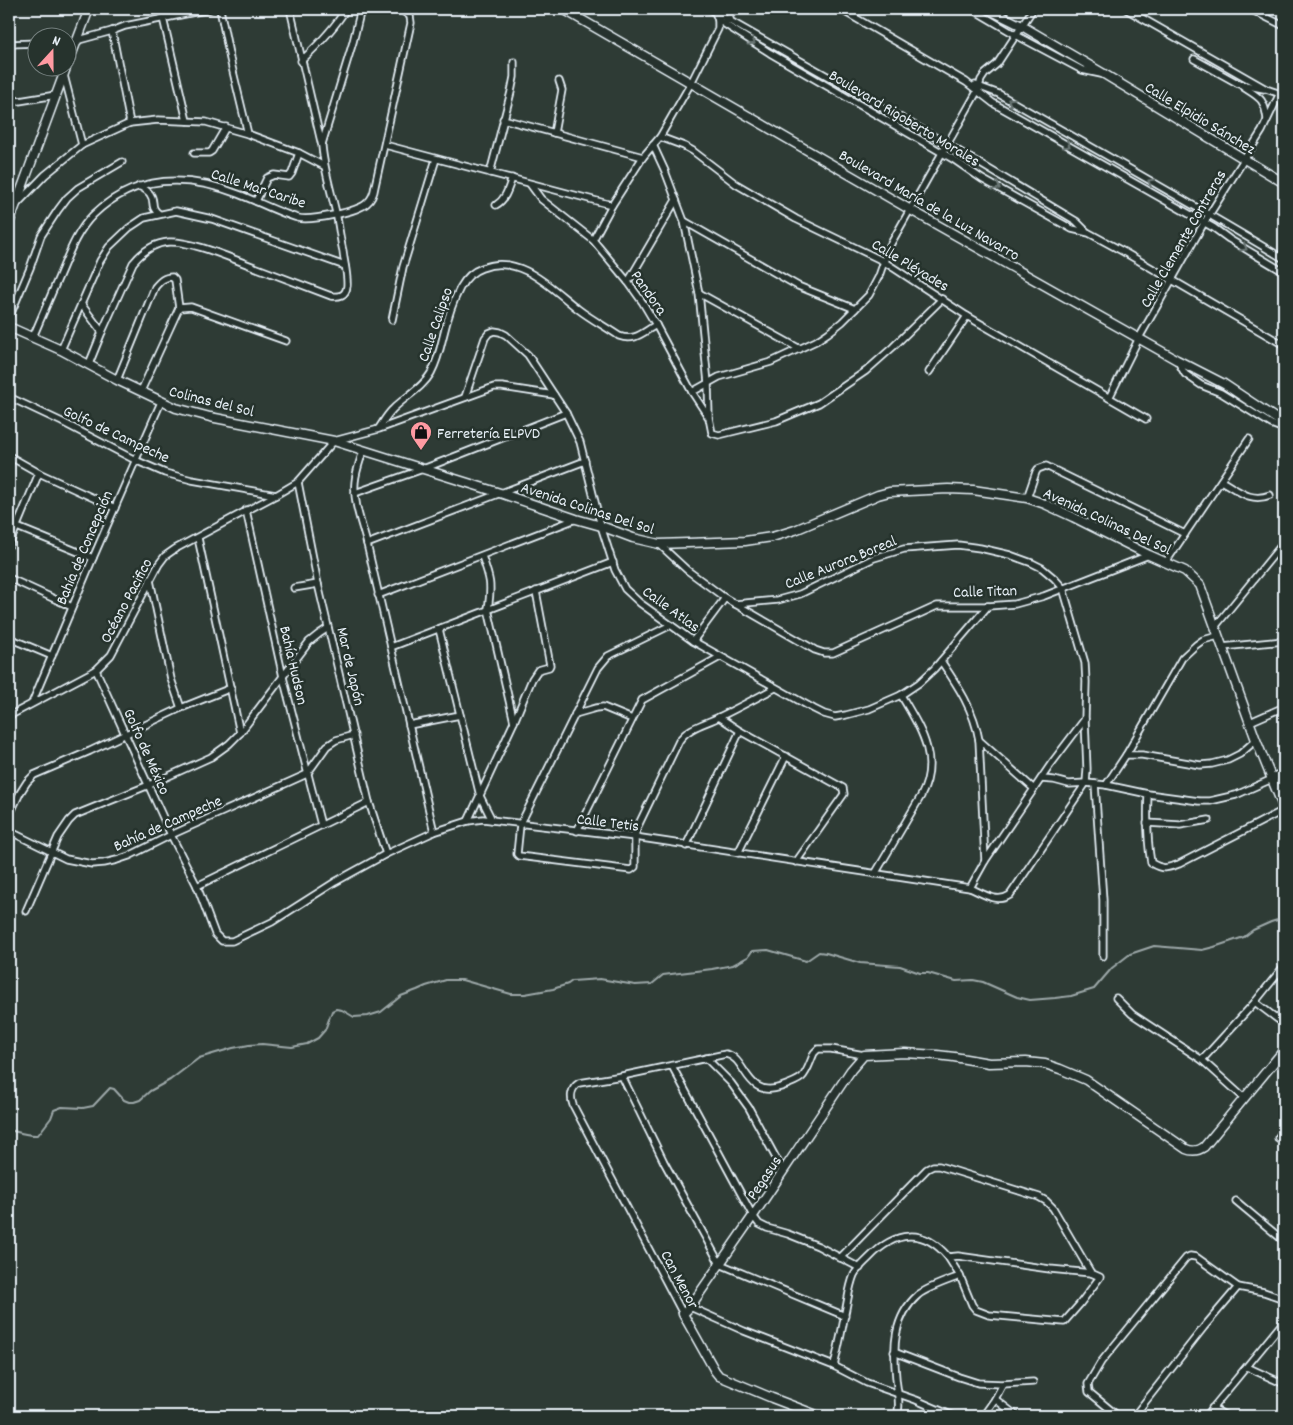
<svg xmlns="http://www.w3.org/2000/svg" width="1293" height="1425" viewBox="0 0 1293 1425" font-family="Dekko,sans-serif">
  <rect width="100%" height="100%" fill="#2e3b35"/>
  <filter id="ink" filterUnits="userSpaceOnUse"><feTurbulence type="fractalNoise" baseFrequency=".02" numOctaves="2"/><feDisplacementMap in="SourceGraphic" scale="10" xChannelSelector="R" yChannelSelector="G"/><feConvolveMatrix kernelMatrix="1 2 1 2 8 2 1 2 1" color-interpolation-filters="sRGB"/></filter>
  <g filter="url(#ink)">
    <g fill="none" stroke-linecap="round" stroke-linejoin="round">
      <path stroke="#9da8a9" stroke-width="2" d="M9,1130c9,2 19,6 29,5l13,-17 3,-8 8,-3 21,1 10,-2 17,-18 4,1 10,11 5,2h5l6,-2 10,-9 20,-11 29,-22 34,-10 16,-3 13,-1 30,3 15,-3 11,-6 7,-8 7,-19 4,-2 6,1 12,7 14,-1 13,-4 20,-16 16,-6 9,-4 20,-6h16l49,14h14l28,-5 15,-5 4,-3 28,-2 35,6 17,-1 11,-9 49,-6 21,-4 15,-8 4,-6 16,-1 38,11 13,-9 7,1 34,10 40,3 20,7h8l28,8 17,-1 10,2 34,15 13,3 25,-2 16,-2 23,-7 18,-21 18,-14 24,-8 48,4 12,-3 30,-10 9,-7 18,-8 13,-4"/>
      <g stroke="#e8f1f8" stroke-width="9">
        <g id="street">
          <path d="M220,9l10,50 18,75"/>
          <path d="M709,9l238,135 129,77 11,11"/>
          <path d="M840,9l126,73 27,21 221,125 15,11 55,33"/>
          <path d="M972,9l44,26 66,35 19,4"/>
          <path d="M1126,9l140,80 18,6"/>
          <path d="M1250,9l34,17"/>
          <path d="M715,12l3,8 52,33 183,106 29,20 90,50 17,4 35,19 160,93"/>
          <path d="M163,18l24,103"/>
          <path d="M727,21l7,-12"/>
          <path d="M112,31l18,92"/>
          <path d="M68,43l44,-12 13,-5 85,-17"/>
          <path d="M9,44l29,-1"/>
          <path d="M1194,59l45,25 25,5"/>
          <path d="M301,61c17,-16 33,-32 45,-52"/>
          <path d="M64,75l18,70"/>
          <path d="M975,85l24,9c95,55 191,108 285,165"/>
          <path d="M1243,87c17,11 21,11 24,32"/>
          <path d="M9,99l10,2 37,-6"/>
          <path d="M503,119l140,38"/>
          <path d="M554,133l8,-43 -3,-9"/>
          <path d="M660,137l24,9 9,5 43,33 60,35 87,42 84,55 179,103"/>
          <path d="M322,144l31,-102 8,-33"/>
          <path d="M385,145l227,60"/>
          <path d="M653,145l12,26 19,50 15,72 9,90 1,33"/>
          <path d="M194,153h15l3,-2 14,-24"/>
          <path d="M490,173l21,-81 3,-15v-15"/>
          <path d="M530,184l11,15 52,41 35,42 15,21 13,22 36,67 17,26 3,15 7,2 57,-14 43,-18 47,-32 27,-24 49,-48"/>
          <path d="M139,186c4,2 9,5 11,8 6,8 -1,12 9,20"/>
          <path d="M256,201l11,-23 7,-3 15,2 3,-4 7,-20"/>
          <path d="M17,204l28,-29 37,-30 48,-22 28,-3 48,2 42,12 51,19 25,13"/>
          <path d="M496,205c10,-6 12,-16 16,-27"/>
          <path d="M684,221l114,65 57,23"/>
          <path d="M593,240l19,-35 31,-48 17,-20 31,-54 27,-54v-9l7,-11"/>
          <path d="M628,282l48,-82"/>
          <path d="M699,293l101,56"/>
          <path d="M81,304l21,28"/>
          <path d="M179,308l12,-1 95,34"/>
          <path d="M9,318l21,-50 11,-32 17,-26 9,-12 11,-10 44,-26"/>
          <path d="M392,320l11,-53 33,-108"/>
          <path d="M33,337c9,-21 18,-42 27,-63 9,-21 17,-43 33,-59 43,-41 93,-41 145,-21 19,7 41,19 60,24 12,3 60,-6 69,-15 5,-4 7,-10 8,-17l36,-163 -1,-7 -10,-7"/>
          <path d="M61,350l39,-89 9,-14 20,-19 15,-10 32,-7 36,8 133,47"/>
          <path d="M1177,360l8,14 16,11 20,8 50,31 13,5"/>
          <path d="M89,364l13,-32 31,-69c9,-11 21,-20 36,-21 21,-1 54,13 75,21 29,11 58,22 87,33 8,1 15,0 16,-10 1,-11 -3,-24 -4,-35 -3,-12 -4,-25 -7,-38 -5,-22 -12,-44 -14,-67l-32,-137"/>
          <path d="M929,372l38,-56"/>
          <path d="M117,380l38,-93c5,-6 9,-10 17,-10l3,3 4,28 -38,83"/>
          <path d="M692,392l27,-15 52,-15 45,-21 12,-8 14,-11 27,-27 10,-19 10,-29 53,-94 10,-17 26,-46 3,-10 4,-6 12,-10 36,-55"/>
          <path d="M9,397l53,25 73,38 30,13 27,7 84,15"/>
          <path d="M465,397l20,-59 4,-5 5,-2 6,1 6,3 22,20 38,58 14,29 21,84 14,44 10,19 15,14 53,38 121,68 10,5 11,3 11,-2 23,-6 32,-14 18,-12 15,-14 54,-63"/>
          <path d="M1109,398l30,-60 65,-115 58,-92 18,-38"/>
          <path d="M379,428c4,-6 8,-13 13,-18 12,-13 30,-21 39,-37 6,-11 9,-23 12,-36 4,-17 9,-34 17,-49 5,-9 13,-17 22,-20 37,-15 69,20 96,41 13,10 28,18 41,27 16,6 24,-4 37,-11"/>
          <path d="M363,451c-3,10 -7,20 -8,31 -2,21 7,42 12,62l67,288"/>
          <path d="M9,456l30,17 76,35"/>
          <path d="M1221,481c17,9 29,22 49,14"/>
          <path d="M298,482l20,102 51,218 17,52"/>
          <path d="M355,493l68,-24 143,-56"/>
          <path d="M1027,498l9,-26 2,-3 8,-3 139,68"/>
          <path d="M246,510l37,167 38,148"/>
          <path d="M17,527l76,31"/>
          <path d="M198,538l42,195"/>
          <path d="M367,544l218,-83"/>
          <path d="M659,544l28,26 38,28 90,52 9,3h9l104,-47h51l27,-2 29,-8 105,-41"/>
          <path d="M9,545l30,-72"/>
          <path d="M482,556c8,23 10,28 6,53l26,113"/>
          <path d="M1166,562l83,-123"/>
          <path d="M9,578l63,29"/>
          <path d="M150,580l21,99 10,29"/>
          <path d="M294,588l24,-4"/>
          <path d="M378,595l198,-76"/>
          <path d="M735,604l43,-4 22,-6 74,-36 30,-9 54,-4 22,3 30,7 22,8 10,5 12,10 9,10 22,75 1,19 -1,37 2,50 -1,14"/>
          <path d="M671,625l-63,31 -10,12 -78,157 -3,29 2,2 112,14 4,-3v-30l2,-9 42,-87c9,-14 26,-17 40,-24 19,-9 37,-19 56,-29"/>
          <path d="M1215,627l69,-85"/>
          <path d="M439,629l41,167 12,24"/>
          <path d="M9,638l43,18"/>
          <path d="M693,641l32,-43"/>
          <path d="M391,647l222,-85"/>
          <path d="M1222,647l62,-6"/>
          <path d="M941,661c17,25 33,49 38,79l6,121"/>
          <path d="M96,670l75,165 26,51 18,48 7,7h10l40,-19 63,-40 51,-28 48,-22 34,-11 15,-2 152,18 335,51c12,5 27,16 40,7l76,-112"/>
          <path d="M32,703l61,-145 68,-156"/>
          <path d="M575,714l21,-6 7,-1 29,12"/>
          <path d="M9,716l87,-46 15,-15 48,-91 6,-8 10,-7 101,-54 22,-13 36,-41 45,-12 115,-42h8l52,8"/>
          <path d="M719,717l21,14 103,57 1,6 -48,68"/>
          <path d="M1250,722l34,-15"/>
          <path d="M409,725l51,-10"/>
          <path d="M979,740l55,49"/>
          <path d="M1126,755l56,-97 14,-13 7,-5 15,-4"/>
          <path d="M1041,779l13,1 15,4 17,-1 20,2 42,9 51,7h11l26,-6 36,-16"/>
          <path d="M1095,784l8,116v56"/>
          <path d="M1106,785l20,-30h16l58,10 12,-1 16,-4 12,-6 16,-14"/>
          <path d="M1148,794c-1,23 -1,46 3,69 12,7 16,5 28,1l105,-54"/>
          <path d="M9,816l11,-23 7,-11 7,-7 56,-24 91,-43 50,-20"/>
          <path d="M468,821l46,-99 18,-43 6,-9 11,-3 1,-2 -14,-74"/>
          <path d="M1147,823l33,2 29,-5"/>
          <path d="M9,831l57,28 26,5 12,-1 13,-3 12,-4 42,-21 136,-61 20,-28 9,-6 18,-5"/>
          <path d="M577,831l65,-131 78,-43"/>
          <path d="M686,846l54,-115"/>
          <path d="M738,853l48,-97"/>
          <path d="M875,874l46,-78c20,-38 -1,-68 -20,-101"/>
          <path d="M197,886l172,-84"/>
          <path d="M970,888l15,-27 66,-97 34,-45"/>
          <path d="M26,911l32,-74 11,-16 6,-6 74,-30 62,-28 18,-13 11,-11 69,-91 10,-8 9,-6"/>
          <path d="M1116,998l16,16 70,46 42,38"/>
          <path d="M1255,1002l29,22"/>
          <path d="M706,1058l25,25 18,25 34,63"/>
          <path d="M1202,1060l53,-58 29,-36"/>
          <path d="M672,1066l81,150 6,8 8,4 21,6 30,12 42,22"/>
          <path d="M622,1076l42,86 56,102 125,52"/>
          <path d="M1278,1138l6,-8"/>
          <path d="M1236,1201l48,40"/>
          <path d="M840,1258l87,-89 6,-3h6l100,31 7,4 7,7 38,65"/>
          <path d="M690,1307l54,24 90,35 33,17 49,17 37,16"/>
          <path d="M683,1314l-110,-209c-3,-8 -2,-17 6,-22l43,-7 104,-22c21,4 19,45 55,33 26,-9 23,-10 33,-34l4,-4h13l33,6"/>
          <path d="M894,1352l65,25 19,6 25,1 30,-2"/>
          <path d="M834,1366c4,-17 8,-35 11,-53 3,-13 4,-26 9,-38 3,-6 10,-12 15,-17 26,-27 54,-31 79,-1l10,-1 92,13 41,4 9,4 -21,28 -15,17 -75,-7 -13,-5 -4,-5 -12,-29 -12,-19"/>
          <path d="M1247,1367l37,17"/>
          <path d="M995,1399l22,17"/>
          <path d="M1212,1408l14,8"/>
          <path d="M897,1416c4,-11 0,-26 -1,-38 -3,-30 -3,-61 22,-83 10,-8 29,-14 42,-19"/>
          <path d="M983,1416l12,-17 8,-15"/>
          <path d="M1118,1416l-29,-24 -1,-8 13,-22 85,-104 4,-2 6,1 42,30 26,5 20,7"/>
          <path d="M1134,1416l70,-89 34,-40"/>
          <path d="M1206,1416l78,-95"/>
        </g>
      </g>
      <g stroke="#e8f1f8" stroke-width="11">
        <g id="secondary">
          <path d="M563,9l346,200 268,151 47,24 60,40"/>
          <path d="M988,9l34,17 82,48 180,109"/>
          <path d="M68,64l21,-55"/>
          <path d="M9,223l57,-155"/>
          <path d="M9,327l52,23 56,30 59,28 34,9 124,24 166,52 76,26 25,7 32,12 26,6 86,-3 27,-4 23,-7 83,-35 11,-3 59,-3 25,1 54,8 18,6 28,13 76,38 36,16 15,14 56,155 28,69"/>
          <path d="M1272,779l12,-7"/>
          <path d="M819,1416l-47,-18 -53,-22 -4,-5 -32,-57 7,-7 63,-91 98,-146 13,-15 41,-2 32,2 17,2 35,6 37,-1 19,2 15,5 26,11 100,69c7,3 12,2 18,-2l80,-97"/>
        </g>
      </g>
      <use href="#street" stroke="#26332d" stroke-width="5.5"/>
      <use href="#secondary" stroke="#26332d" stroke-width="8"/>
    </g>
    <defs><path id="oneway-chevron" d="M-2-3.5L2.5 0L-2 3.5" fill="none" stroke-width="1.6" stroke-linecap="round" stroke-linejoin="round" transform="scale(1.25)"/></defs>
    <g stroke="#6a7674">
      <use href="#oneway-chevron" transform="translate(752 42) rotate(32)"/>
      <use href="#oneway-chevron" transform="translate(1011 101) rotate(-150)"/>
      <use href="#oneway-chevron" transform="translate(1067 145) rotate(30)"/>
      <use href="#oneway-chevron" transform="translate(1151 182) rotate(-150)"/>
      <use href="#oneway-chevron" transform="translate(997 187) rotate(29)"/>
      <use href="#oneway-chevron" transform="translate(1244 248) rotate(31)"/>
    </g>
  </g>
  <defs>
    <g id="shop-pin" transform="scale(1.125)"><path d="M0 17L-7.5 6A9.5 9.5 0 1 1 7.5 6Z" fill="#ff9aa2" stroke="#26332d"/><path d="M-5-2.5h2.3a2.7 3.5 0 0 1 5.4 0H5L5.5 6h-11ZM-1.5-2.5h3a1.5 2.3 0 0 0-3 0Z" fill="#111"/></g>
  </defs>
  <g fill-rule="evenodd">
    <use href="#shop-pin" x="421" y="432"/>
  </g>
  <g text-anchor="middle" stroke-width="5" stroke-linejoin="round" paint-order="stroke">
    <g font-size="16" fill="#e8f1f8" stroke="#26332d">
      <text transform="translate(905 117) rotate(31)" y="6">Boulevard Rigoberto Morales</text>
      <text transform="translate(1201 117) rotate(31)" y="6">Calle Elpidio Sánchez</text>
      <text transform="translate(259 187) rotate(18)" y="6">Calle Mar Caribe</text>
      <text transform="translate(930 204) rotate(30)" y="6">Boulevard María de la Luz Navarro</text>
      <text transform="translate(1182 238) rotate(-60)" y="6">Calle Clemente Contreras</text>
      <text transform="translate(911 264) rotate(31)" y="6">Calle Pléyades</text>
      <text transform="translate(650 292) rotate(55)" y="6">Pandora</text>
      <text transform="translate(434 324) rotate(-71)" y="6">Calle Calipso</text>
      <text transform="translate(212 400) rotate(14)" y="6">Colinas del Sol</text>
      <text transform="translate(117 433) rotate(25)" y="6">Golfo de Campeche</text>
      <text transform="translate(588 507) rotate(18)" y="6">Avenida Colinas Del Sol</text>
      <text transform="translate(1108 520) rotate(25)" y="6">Avenida Colinas Del Sol</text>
      <text transform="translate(83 547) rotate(-67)" y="6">Bahía de Concepción</text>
      <text transform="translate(840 561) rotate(-22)" y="6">Calle Aurora Boreal</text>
      <text transform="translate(985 590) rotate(-2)" y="6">Calle Titan</text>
      <text transform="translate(125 600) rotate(-62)" y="6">Océano Pacifico</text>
      <text transform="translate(672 608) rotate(36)" y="6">Calle Atlas</text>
      <text transform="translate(295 665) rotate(77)" y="6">Bahía Hudson</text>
      <text transform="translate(352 666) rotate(77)" y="6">Mar de Japón</text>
      <text transform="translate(148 751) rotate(66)" y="6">Golfo de México</text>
      <text transform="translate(608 821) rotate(7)" y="6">Calle Tetis</text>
      <text transform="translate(167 822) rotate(-24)" y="6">Bahía de Campeche</text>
      <text transform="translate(763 1177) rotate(-56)" y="6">Pegasus</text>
      <text transform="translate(681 1279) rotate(62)" y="6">Can Menor</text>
    </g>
    <g font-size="16" fill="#e8f1f8" stroke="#26332d" text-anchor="start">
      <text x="437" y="438">Ferretería ELPVD</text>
    </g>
  </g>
  <rect width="1293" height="1425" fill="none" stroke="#26332d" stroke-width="30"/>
  <rect x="15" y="15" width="1263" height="1395" fill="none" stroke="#e8f1f8" stroke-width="2" filter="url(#ink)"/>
  <g transform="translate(52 52) rotate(21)"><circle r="24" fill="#26332d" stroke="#747f7e"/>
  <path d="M0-4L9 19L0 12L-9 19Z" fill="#ff9aa2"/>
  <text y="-8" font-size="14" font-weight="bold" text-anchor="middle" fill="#e8f1f8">N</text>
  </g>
</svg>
